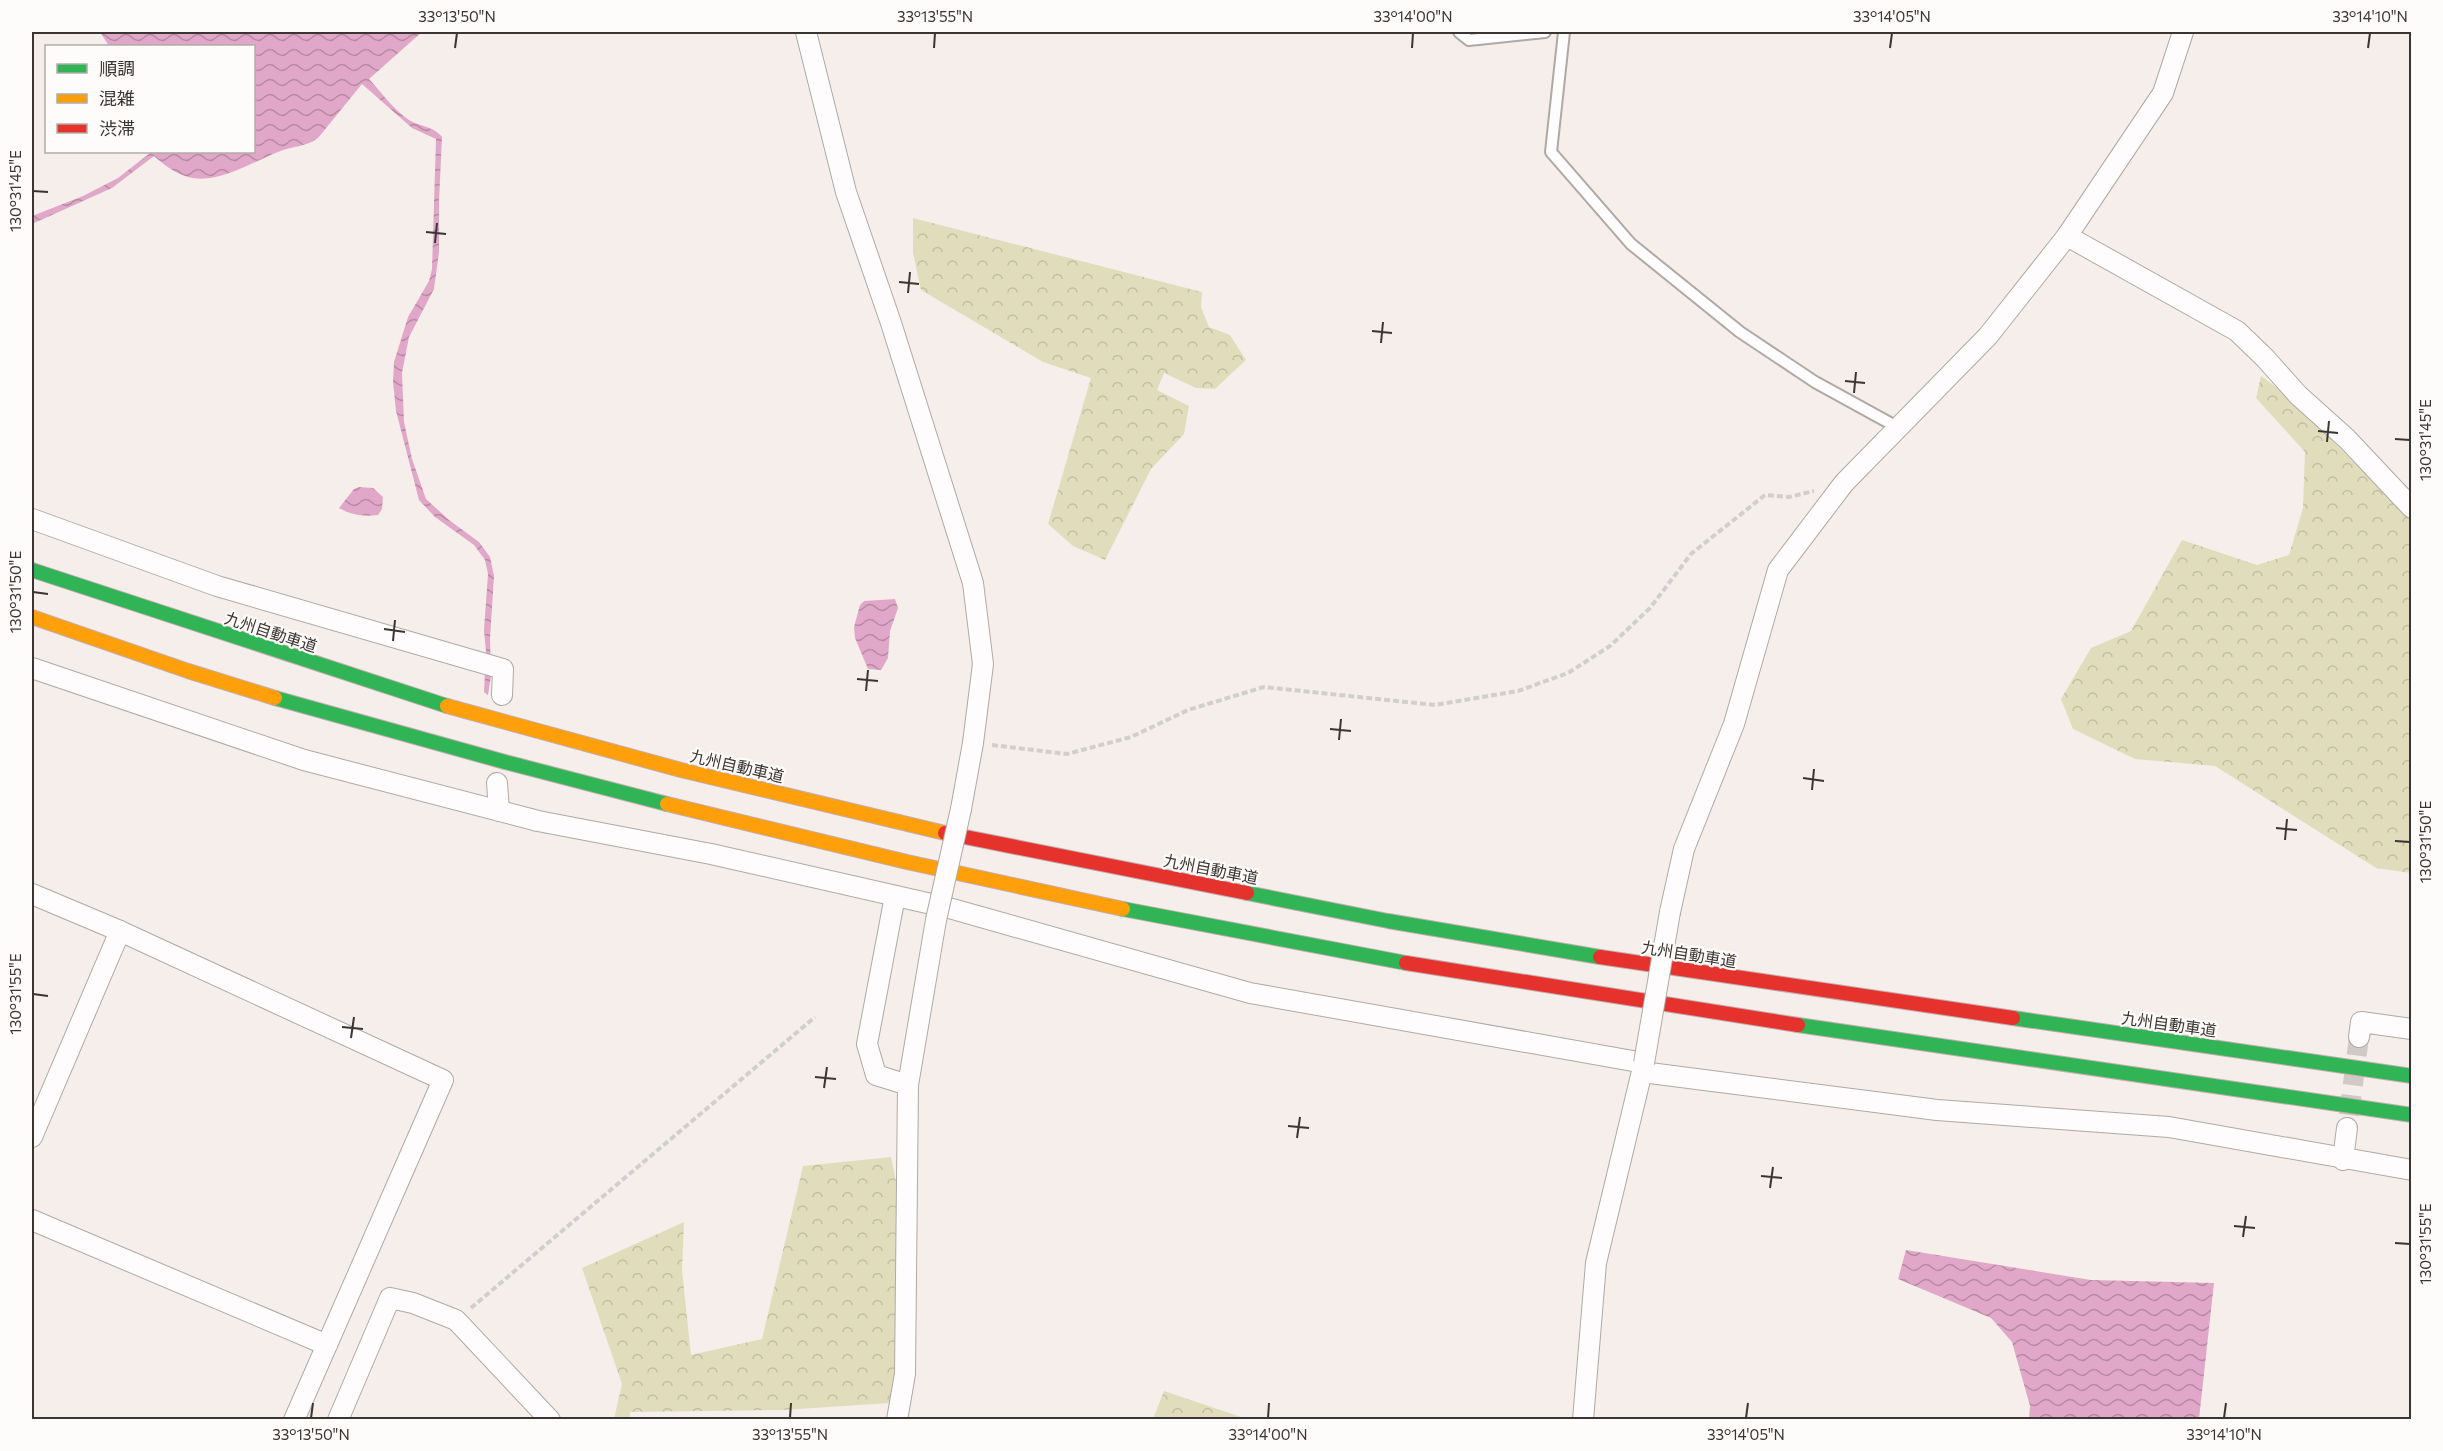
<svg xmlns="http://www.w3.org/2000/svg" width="2443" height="1451" viewBox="0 0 2443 1451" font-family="Commissioner,'Noto Sans JP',sans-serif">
  <defs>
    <pattern id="forest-crowns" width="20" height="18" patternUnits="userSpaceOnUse" patternTransform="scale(1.5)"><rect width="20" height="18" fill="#e1ddbc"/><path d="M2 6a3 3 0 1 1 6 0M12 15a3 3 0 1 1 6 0" fill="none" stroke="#c2bea2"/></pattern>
    <pattern id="water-waves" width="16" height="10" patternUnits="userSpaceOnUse" patternTransform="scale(1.5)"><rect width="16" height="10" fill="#e1a7c8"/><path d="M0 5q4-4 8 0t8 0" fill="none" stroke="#b789a3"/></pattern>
  </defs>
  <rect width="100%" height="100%" fill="#f6eeea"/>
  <g fill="url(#forest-crowns)">
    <path d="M913,218l289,74 -1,15 8,20 21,8 16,25 -31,29 -19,-1 -32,-15 -7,17 32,16 -5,28 -33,35 -46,91 -32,-14 -25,-22 43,-146 -48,-16 -122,-72 -8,-37z"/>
    <path d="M2261,376l31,23 119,122v352l-35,-5 -161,-102 -80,-7 -62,-30 -12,-30 30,-51 40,-17 51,-91 75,25 32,-10 14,-47 2,-56 -49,-54z"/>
    <path d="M891,1157l11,53 -6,152 -6,41 -107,7 -153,2v7h-16l8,-35 -40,-116 102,-46 -2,48 9,85 71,-16 41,-173z"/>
    <path d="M1164,1391l83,28h-94z"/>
  </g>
  <g fill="url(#water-waves)">
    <path d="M100,32h322l-53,47c13,14 24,30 40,41 11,7 25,6 33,17l-3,64v51l-5,37 -25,48 -7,36 2,49 8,37 14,40 23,21 30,22 11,15 4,19 -4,63 1,37 -3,19 -4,-3 2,-40 -2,-22 4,-56 -3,-14 -11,-15 -39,-28 -16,-17 -23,-89 -3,-29 1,-20 14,-45 21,-36 3,-12 4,-130 -24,-11 -50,-44 -44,54c-12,9 -26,8 -40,14 -26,10 -64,35 -93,24 -12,-4 -22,-12 -31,-20l-42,32 -80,36v-8l51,-20 35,-18 32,-25 -1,-1h105v-106h-145z"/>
    <path d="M359,487l14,1 10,9 -1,12 -4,6c-14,2 -27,0 -39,-7l15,-19z"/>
    <path d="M895,599l3,9 -8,23 -2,27 -7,12 -13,-1 -13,-31 -1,-11 6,-22 4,-4z"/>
    <path d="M1906,1250l185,30 123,3 -15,136h-170l1,-13 -18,-64 -21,-24 -93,-39z"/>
  </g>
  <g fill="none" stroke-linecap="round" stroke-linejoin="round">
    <path stroke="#d0c9c5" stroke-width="20" stroke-dasharray="20 10" stroke-linecap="butt" d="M2349,1115l10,-78"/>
    <g stroke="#afa9a6" stroke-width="14">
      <g id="lane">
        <path d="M1459,32l10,8 76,-8"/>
        <path d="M1564,32l-13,120 80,92 109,88 75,50 82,45"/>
      </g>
    </g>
    <g stroke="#afa9a6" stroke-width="22">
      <g id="street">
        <path d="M806,32l40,160 45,131 82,260 10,81 -10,79 -12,66"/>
        <path d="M2067,236l170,95 28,27 33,37 49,44 65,69"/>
        <path d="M32,519l185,67 286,83 -1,26"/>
        <path d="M32,668l272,92 234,61 173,33 238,54 301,85 394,70 -48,200 -13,157"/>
        <path d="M497,783l2,28"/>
        <path d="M32,894l88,37 323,149 -149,340"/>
        <path d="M895,896l-28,148 9,31 32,10"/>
        <path d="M1670,912l14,-63 50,-125 44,-154 66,-87 144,-147 79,-100 96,-143 20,-61"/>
        <path d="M2359,1037l2,-15 51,7"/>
        <path d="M1642,1072l295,38 232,17 243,43"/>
        <path d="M32,1137l88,-206"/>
        <path d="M2343,1160l4,-32"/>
        <path d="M32,1220l295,125"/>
        <path d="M338,1420l52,-122 23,5 43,17 94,100"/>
        <path d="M897,1420l8,-46 3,-289 28,-165"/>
      </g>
    </g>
    <g stroke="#c3adae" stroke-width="16">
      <g id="fast">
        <path d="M32,570l415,136"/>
        <path d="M275,698l230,64 162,42"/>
        <path d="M1247,893l141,28 212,36"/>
        <path d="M1123,909l283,54"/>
        <path d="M2013,1018l399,58"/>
        <path d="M1798,1025l614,90"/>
      </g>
    </g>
    <g stroke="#c3adae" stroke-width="16">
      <g id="slow">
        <path d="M32,617l156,54 87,27"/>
        <path d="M447,706l234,64 264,63"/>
        <path d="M667,804l240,58 216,47"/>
      </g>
    </g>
    <g stroke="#c3adae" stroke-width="16">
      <g id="jam">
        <path d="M945,833l302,60"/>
        <path d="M1600,957l413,61"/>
        <path d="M1406,963l392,62"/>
      </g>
    </g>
    <g stroke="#d1cfce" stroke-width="4" stroke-dasharray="6 3" stroke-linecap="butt">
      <path d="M992,745l75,9 64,-17 57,-27 76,-23 171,18 83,-14 50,-18 42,-27 40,-38 41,-54 74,-59 24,2 25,-6"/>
      <path d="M471,1308l344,-291"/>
    </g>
    <use href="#lane" stroke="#fefcfc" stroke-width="10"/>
    <use href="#street" stroke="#fefcfc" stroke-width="20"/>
    <use href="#fast" stroke="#30b455" stroke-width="14"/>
    <use href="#slow" stroke="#ff9f0a" stroke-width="14"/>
    <use href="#jam" stroke="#e5322d" stroke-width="14"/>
    <g stroke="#afa9a6" stroke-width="22" stroke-linecap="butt">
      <g id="street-bridge">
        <path d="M936,920l25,-111"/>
        <path d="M1644,1063l26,-151"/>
      </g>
    </g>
    <use href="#street-bridge" stroke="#fefcfc" stroke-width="20"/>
  </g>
  <path fill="none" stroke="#3a3533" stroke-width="2" d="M455,48l2,-15M934,48l1,-15M1412,48l1,-15M1890,48l2,-15M2368,48l2,-15M33,191l15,1M426,232l20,2M435,243l2,-20M899,282l20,2M908,293l2,-21M1372,331l20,2M1381,343l2,-21M1845,381l20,2M1854,393l2,-21M2318,431l20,2M2395,439l15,1M2327,442l2,-21M33,592l15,2M384,629l21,3M393,641l2,-21M857,679l21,2M866,691l2,-21M1330,729l21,2M1339,740l2,-21M1803,778l21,3M1812,790l2,-21M2276,828l21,2M2285,840l2,-21M2395,841l15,1M33,994l15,2M342,1027l21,2M351,1038l3,-21M815,1077l21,2M824,1088l3,-21M1288,1126l21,2M1297,1138l3,-21M1761,1176l21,2M1770,1188l3,-21M2234,1226l21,2M2243,1237l3,-21M2395,1243l15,1M311,1418l2,-15M790,1418l1,-15M1268,1418l1,-15M1746,1418l2,-15M2224,1418l2,-15"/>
  <g text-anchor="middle" stroke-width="4.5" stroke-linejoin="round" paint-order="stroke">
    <g font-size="16" fill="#3a3533" stroke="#fefcfa">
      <text transform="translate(271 632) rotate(18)" y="6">九州自動車道</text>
      <text transform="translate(737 766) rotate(13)" y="6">九州自動車道</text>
      <text transform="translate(1211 869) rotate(11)" y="6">九州自動車道</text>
      <text transform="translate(1689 954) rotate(9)" y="6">九州自動車道</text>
      <text transform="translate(2169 1024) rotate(8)" y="6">九州自動車道</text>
    </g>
  </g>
  <rect width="2443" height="1451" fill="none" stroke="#fefcfa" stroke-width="66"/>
  <rect x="45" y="45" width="210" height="108" fill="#fefcfa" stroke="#b0acaa" stroke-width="1.5"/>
  <rect x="57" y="64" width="30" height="9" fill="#30b455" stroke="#b0acaa" stroke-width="1.5"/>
  <text x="99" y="75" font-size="18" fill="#3a3533">順調</text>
  <rect x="57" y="94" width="30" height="9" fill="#ff9f0a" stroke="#b0acaa" stroke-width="1.5"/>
  <text x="99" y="105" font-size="18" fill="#3a3533">混雑</text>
  <rect x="57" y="124" width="30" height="9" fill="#e5322d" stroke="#b0acaa" stroke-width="1.5"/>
  <text x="99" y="135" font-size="18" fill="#3a3533">渋滞</text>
  <rect x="33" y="33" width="2377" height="1385" fill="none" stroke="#3a3533" stroke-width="2"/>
  <g font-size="15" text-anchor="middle" fill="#3a3533">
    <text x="457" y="22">33°13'50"N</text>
    <text x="935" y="22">33°13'55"N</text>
    <text x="1413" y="22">33°14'00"N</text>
    <text x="1892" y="22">33°14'05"N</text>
    <text x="2370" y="22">33°14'10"N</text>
    <text transform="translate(16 191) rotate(-90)" y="5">130°31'45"E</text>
    <text transform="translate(2426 440) rotate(-90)" y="5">130°31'45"E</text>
    <text transform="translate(16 592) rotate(-90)" y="5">130°31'50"E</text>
    <text transform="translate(2426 842) rotate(-90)" y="5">130°31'50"E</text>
    <text transform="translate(16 994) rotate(-90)" y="5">130°31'55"E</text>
    <text transform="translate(2426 1244) rotate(-90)" y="5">130°31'55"E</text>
    <text x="311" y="1440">33°13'50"N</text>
    <text x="790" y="1440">33°13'55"N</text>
    <text x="1268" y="1440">33°14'00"N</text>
    <text x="1746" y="1440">33°14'05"N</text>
    <text x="2224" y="1440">33°14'10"N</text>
  </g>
</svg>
